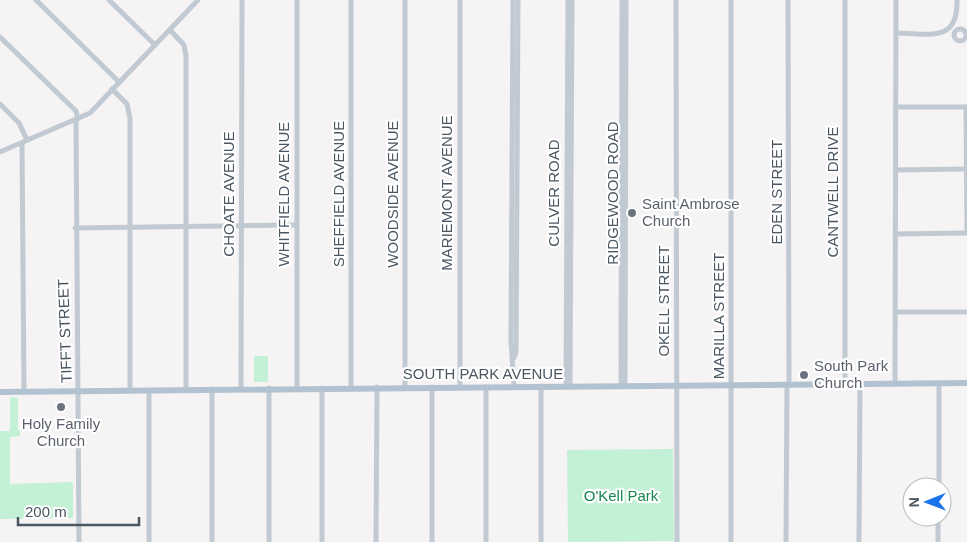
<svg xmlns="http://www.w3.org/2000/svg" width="967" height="542" viewBox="0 0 967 542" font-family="Arial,sans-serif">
  <rect width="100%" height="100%" fill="#f5f3f3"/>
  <g fill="#c3f1d5">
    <rect x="254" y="356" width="14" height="26"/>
    <path d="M10,397l8,1v32h2v6l-10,1v47l63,-2v36l-73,1v-88h10z"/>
    <path d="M673,449l1,92 -106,1 -1,-92z"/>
  </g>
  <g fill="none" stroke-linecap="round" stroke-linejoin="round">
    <g stroke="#c1cad2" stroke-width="5">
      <path d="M36,0l83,82"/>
      <path d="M109,0l46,45"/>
      <path d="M513,0l-2,341 3,45"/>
      <path d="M676,0l1,542"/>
      <path d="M731,0v542"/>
      <path d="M788,0l1,385"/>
      <path d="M845,0v384"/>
      <circle cx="960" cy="35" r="6"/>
      <path d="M170,30l14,15 2,11v333"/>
      <path d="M896,33c33,0 62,11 61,-33"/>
      <path d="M0,37l76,74 2,8"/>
      <path d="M112,89l15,15 3,14v272"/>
      <path d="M0,104l19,19 8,17"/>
      <path d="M896,107h71"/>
      <path d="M966,107l1,126"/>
      <path d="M76,120l3,422"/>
      <path d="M22,143l2,249"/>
      <path d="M0,152l90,-39 108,-113"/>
      <path d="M895,170l71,-1"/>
      <path d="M75,228l222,-3"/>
      <path d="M895,234l72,-1"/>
      <path d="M895,312h72"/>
      <path d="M514,358l2,-6 2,-352"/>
      <path d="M895,384l1,-384"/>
      <path d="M541,386v156"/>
      <path d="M566,386l2,-386"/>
      <path d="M570,386l2,-386"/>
      <path d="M621,386l1,-386"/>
      <path d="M625,386l1,-386"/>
      <path d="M405,387v-387"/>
      <path d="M460,387v-387"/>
      <path d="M486,387v155"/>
      <path d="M297,388v-388"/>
      <path d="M322,388v154"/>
      <path d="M351,388v-388"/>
      <path d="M212,389v153"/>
      <path d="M241,389l1,-389"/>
      <path d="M939,487v-103"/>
      <path d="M149,542v-152"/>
      <path d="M269,542v-154"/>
      <path d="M376,542l1,-155"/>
      <path d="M432,542v-155"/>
      <path d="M786,542l1,-157"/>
      <path d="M859,542l1,-158"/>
      <path d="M938,542v-25"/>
    </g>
    <path stroke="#b3c2d1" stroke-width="6" d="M0,392l967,-9"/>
  </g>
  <g fill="#6b7280" stroke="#fff" stroke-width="2">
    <circle cx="632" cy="213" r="5"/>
    <circle cx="804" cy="375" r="5"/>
    <circle cx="61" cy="407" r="5"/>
  </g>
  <g text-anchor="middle" stroke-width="4.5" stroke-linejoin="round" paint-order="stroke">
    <g font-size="15" fill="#4a5661" stroke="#fff">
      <text transform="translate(777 192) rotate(-90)" y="5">EDEN STREET</text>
      <text transform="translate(833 192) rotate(-90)" y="5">CANTWELL DRIVE</text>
      <text transform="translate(447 193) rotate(-90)" y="5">MARIEMONT AVENUE</text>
      <text transform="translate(554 193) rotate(-90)" y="5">CULVER ROAD</text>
      <text transform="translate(613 193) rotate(-90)" y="5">RIDGEWOOD ROAD</text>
      <text transform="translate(229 194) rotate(-90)" y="5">CHOATE AVENUE</text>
      <text transform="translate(284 194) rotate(-90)" y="5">WHITFIELD AVENUE</text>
      <text transform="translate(339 194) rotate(-90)" y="5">SHEFFIELD AVENUE</text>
      <text transform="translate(393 194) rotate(-90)" y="5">WOODSIDE AVENUE</text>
      <text transform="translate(664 301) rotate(-90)" y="5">OKELL STREET</text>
      <text transform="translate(719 316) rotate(-90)" y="5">MARILLA STREET</text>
      <text transform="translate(65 331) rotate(-92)" y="5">TIFFT STREET</text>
      <text x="483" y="379">SOUTH PARK AVENUE</text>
    </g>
    <g font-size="15" fill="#5b616d" stroke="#fff" text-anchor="start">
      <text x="642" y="209">Saint Ambrose<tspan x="642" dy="17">Church</tspan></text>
      <text x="814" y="371">South Park<tspan x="814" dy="17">Church</tspan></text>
      <text x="61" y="429" text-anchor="middle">Holy Family<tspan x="61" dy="17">Church</tspan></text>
    </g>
    <g font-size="15" fill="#17864f" stroke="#fff">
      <text x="621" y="501">O'Kell Park</text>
    </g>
  </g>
  <g transform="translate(927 502) rotate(269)"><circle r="24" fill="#ffffff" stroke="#b7bbc0"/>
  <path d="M0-4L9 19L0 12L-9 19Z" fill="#1a73e8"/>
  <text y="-8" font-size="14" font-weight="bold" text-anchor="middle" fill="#4a5661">N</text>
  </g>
  <path d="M18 517v8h121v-8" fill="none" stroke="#4a5661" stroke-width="2.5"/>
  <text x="25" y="517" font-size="15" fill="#4a5661" stroke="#ffffff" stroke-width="4" paint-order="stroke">200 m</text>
</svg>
